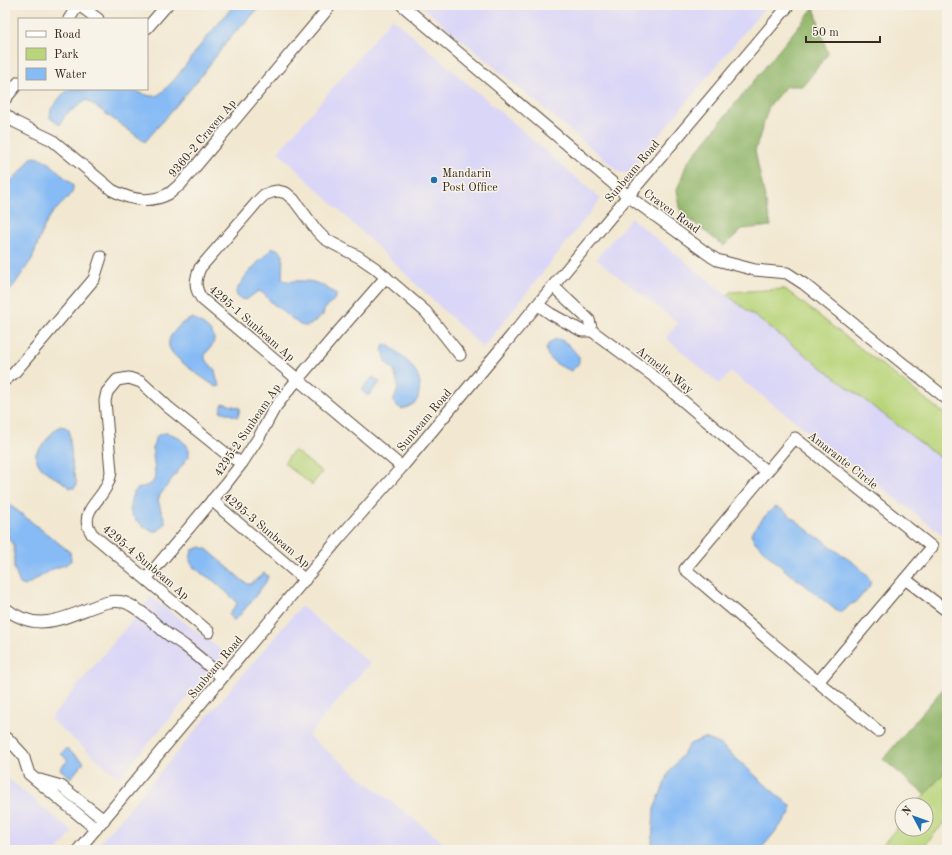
<svg xmlns="http://www.w3.org/2000/svg" width="952" height="855" viewBox="0 0 952 855" font-family="'Old Standard TT',serif">
  <rect width="100%" height="100%" fill="#f7f3e8"/>
  <filter id="ink" filterUnits="userSpaceOnUse"><feTurbulence type="fractalNoise" baseFrequency=".025" numOctaves="2"/><feDisplacementMap in="SourceGraphic" scale="8" xChannelSelector="R" yChannelSelector="G"/><feConvolveMatrix kernelMatrix="1 2 1 2 8 2 1 2 1" color-interpolation-filters="sRGB"/></filter>
  <filter id="wash" filterUnits="userSpaceOnUse"><feTurbulence type="fractalNoise" baseFrequency=".012" numOctaves="4" result="noise"/><feDisplacementMap in="SourceGraphic" scale="16" xChannelSelector="R" yChannelSelector="G"/><feGaussianBlur stdDeviation="0.9" result="paint"/><feColorMatrix in="noise" values="0 0 0 0 0 0 0 0 0 0 0 0 0 0 0 0 0 1.4 0 .05"/><feComposite in="paint" operator="in"/></filter>
  <g filter="url(#wash)">
    <rect width="100%" height="100%" fill="#f2e8d1"/>
    <g fill="#dad6f7">
      <path d="M420,5h347l-139,168h-7z"/>
      <path d="M392,18l209,181 -118,149 -205,-196z"/>
      <path d="M631,218l96,77 220,168v75l-216,-166 -12,12 -53,-46 12,-15 -82,-64z"/>
      <path d="M151,597l74,56 -106,125 -69,-59z"/>
      <path d="M301,606l69,57 -62,73 145,114h-359z"/>
      <path d="M5,776l68,56 -15,18h-53z"/>
    </g>
    <g fill="#b9d57b" stroke="#7a804c">
      <path d="M785,289l162,127v47l-220,-168 3,-3z"/>
      <path d="M294,450l28,22 -10,13 -28,-22z"/>
      <path d="M947,769v50l-26,31h-43l24,-28v7h24v-24h-10z"/>
    </g>
    <g fill="#92b66b" stroke="#667044">
      <path d="M814,7l14,47 -25,32h-17l-17,20 -14,45 16,75 -29,3 -18,17 -43,-33 -4,-23 10,-27z"/>
      <path d="M947,684v85l-22,26 -42,-36z"/>
    </g>
    <g fill="#87bbf5" stroke="#61728a">
      <path d="M234,5h28l-33,34 -32,42 -52,61 -58,-42 -22,15 -5,10 -10,-7 1,-9 11,-14 8,-6h58l22,7h6l5,-3 14,-14 28,-37z"/>
      <path d="M35,157c12,1 21,12 29,20 2,2 6,4 8,7 2,3 1,6 0,9l-21,22 -7,12 -12,32 -22,32 -5,5v-109l19,-19 7,-10z"/>
      <path d="M274,248l3,1 6,5 -1,24 3,3c7,1 15,-1 22,0 12,1 20,7 29,13v4l-12,12 -1,5c-10,5 -10,14 -23,10l-29,-23 -8,-9 -4,-2c-5,2 -8,6 -13,9l-5,-1 -4,-3 -1,-5 11,-17 24,-25z"/>
      <path d="M193,318c9,6 25,14 20,26 -2,4 -6,7 -8,11v4l10,11 2,10 3,6 -4,1c-11,-8 -45,-29 -47,-41 -1,-5 1,-10 5,-14 5,-7 10,-11 19,-14z"/>
      <path d="M557,339c10,1 16,11 22,18 1,8 -3,9 -8,14 -6,-3 -14,-6 -18,-10 -10,-8 -9,-18 4,-22z"/>
      <path d="M386,344c12,8 33,24 34,40 0,3 -1,6 -1,9 -1,11 -8,13 -17,16l-5,-3 -4,-4 4,-10 1,-6 -4,-16 -9,-8 -1,-9 -2,-2 2,-6z"/>
      <path d="M373,377l7,5 -12,14 -7,-6z"/>
      <path d="M223,403l17,5 -2,9 -18,-6z"/>
      <path d="M60,426l5,1 4,3 4,41 3,9v6l-2,2h-4l-10,-8 -10,-5 -11,-10 -3,-7v-5l17,-21z"/>
      <path d="M167,433c10,3 11,3 17,10l2,1 3,5v7l-29,39 -2,5c1,4 2,7 3,10 4,12 8,11 -3,21 -1,0 -5,0 -6,0 -5,-2 -20,-12 -21,-18 -2,-5 0,-17 3,-21 4,-6 17,-5 20,-12 3,-8 -2,-22 -1,-31 2,-11 1,-15 14,-16z"/>
      <path d="M5,501l65,51 1,9 -6,4 -12,4 -28,17 -5,-2 -6,-16v-23l-9,-10z"/>
      <path d="M775,507l8,3 32,26 9,4 4,5 27,19 12,11 4,7 -2,5 -14,16 -4,1 -8,8h-5l-34,-28 -16,-11 -33,-31 -4,-8c2,-6 19,-24 24,-27z"/>
      <path d="M201,547l7,3 35,31 5,3h3l13,-11 4,3 -2,6 -16,21 -11,13 -5,4h-2l-3,-6 8,-10 -2,-4 -21,-19 -11,-7h-1l-6,-6h-2c-1,-3 -4,-5 -4,-8 0,-3 2,-8 2,-10z"/>
      <path d="M704,738l16,6 57,51 14,11 -1,8 -30,36h-107l-1,-7 2,-34 15,-36 21,-29z"/>
      <path d="M66,748l18,14 -13,16 -11,-9 8,-9 -7,-6z"/>
    </g>
  </g>
  <g filter="url(#ink)">
    <g fill="none" stroke-linecap="round" stroke-linejoin="round">
      <g stroke="#564639" stroke-width="13">
        <g id="minor">
          <path d="M79,5l19,14"/>
          <path d="M402,5l226,191 84,61 5,3 38,10 32,3 17,11 143,115"/>
          <path d="M69,19l9,-14"/>
          <path d="M147,28l20,-23"/>
          <path d="M5,99l14,-17"/>
          <path d="M5,114l10,8 37,18 60,50c18,10 39,14 58,3 3,-2 6,-6 10,-8l151,-180"/>
          <path d="M553,286l36,34 3,11"/>
          <path d="M538,305l13,9 31,17h10l64,47 111,94"/>
          <path d="M5,380l9,-7 80,-94 7,-22"/>
          <path d="M402,467l-200,-168c-8,-11 -7,-19 -2,-31l58,-67 6,-6 8,-3 6,-1 8,2 8,7 23,31 7,7 8,5 27,14 16,11 51,44 34,43"/>
          <path d="M212,500l12,11 81,69"/>
          <path d="M146,579l79,-94 17,-22 17,-26 15,-28 13,-17 51,-60 48,-55"/>
          <path d="M905,579l42,32"/>
          <path d="M5,608c31,25 56,11 88,-1 10,-4 19,-7 30,-5 13,3 31,21 42,30 6,5 13,9 20,14 13,10 25,21 37,31"/>
          <path d="M209,632l-117,-98c-1,-2 -3,-5 -4,-8 -4,-14 8,-23 15,-34 4,-6 7,-13 8,-20l-6,-71 2,-9 10,-12 12,-2 12,4 27,25 61,49 13,7"/>
          <path d="M818,682l114,-135 -137,-109 -110,131 133,113 60,49"/>
          <path d="M5,738l3,1 15,16 6,19 67,55"/>
          <path d="M40,780l21,6 43,34"/>
          <path d="M78,850l263,-314 61,-69 226,-271 161,-191"/>
        </g>
      </g>
      <use href="#minor" stroke="#fff" stroke-width="11"/>
    </g>
  </g>
  <circle fill="#1f6fb2" stroke="#f7f3e8" stroke-width="1.5" cx="434" cy="180" r="4"/>
  <g text-anchor="middle" stroke-width="3" stroke-linejoin="round" paint-order="stroke">
    <g font-size="12" fill="#3b2a1e" stroke="#f7f3e8">
      <text transform="translate(202 138) rotate(-50)" y="4">9360-2 Craven Ap</text>
      <text transform="translate(632 171) rotate(-50)" y="4">Sunbeam Road</text>
      <text transform="translate(672 211) rotate(36)" y="4">Craven Road</text>
      <text transform="translate(252 323) rotate(41)" y="4">4295-1 Sunbeam Ap</text>
      <text transform="translate(665 370) rotate(38)" y="4">Armelle Way</text>
      <text transform="translate(424 420) rotate(-50)" y="4">Sunbeam Road</text>
      <text transform="translate(247 430) rotate(-56)" y="4">4295-2 Sunbeam Ap</text>
      <text transform="translate(843 460) rotate(38)" y="4">Amarante Circle</text>
      <text transform="translate(267 530) rotate(40)" y="4">4295-3 Sunbeam Ap</text>
      <text transform="translate(146 562) rotate(40)" y="4">4295-4 Sunbeam Ap</text>
      <text transform="translate(215 667) rotate(-50)" y="4">Sunbeam Road</text>
    </g>
    <g font-size="12" fill="#3b2a1e" stroke="#f7f3e8" text-anchor="start">
      <text x="442" y="177">Mandarin<tspan x="442" dy="14">Post Office</tspan></text>
    </g>
  </g>
  <rect width="952" height="855" fill="none" stroke="#f7f3e8" stroke-width="20"/>
  <rect x="18" y="18" width="130" height="72" fill="#f7f3e8" stroke="#aca397"/>
  <rect x="26" y="31" width="20" height="6" fill="#ffffff" stroke="#aca397"/>
  <text x="54" y="38" font-size="12" fill="#3b2a1e">Road</text>
  <rect x="26" y="48" width="20" height="12" fill="#b9d57b" stroke="#aca397"/>
  <text x="54" y="58" font-size="12" fill="#3b2a1e">Park</text>
  <rect x="26" y="68" width="20" height="12" fill="#87bbf5" stroke="#aca397"/>
  <text x="54" y="78" font-size="12" fill="#3b2a1e">Water</text>
  <g transform="translate(914 817) rotate(311)"><circle r="19" fill="#f7f3e8" stroke="#aca397"/>
  <path d="M0-3L7 15L0 10L-7 15Z" fill="#1f6fb2"/>
  <text y="-6" font-size="11" font-weight="bold" text-anchor="middle" fill="#3b2a1e">N</text>
  </g>
  <path d="M806 36v6h74v-6" fill="none" stroke="#3b2a1e" stroke-width="2"/>
  <text x="812" y="36" font-size="12" fill="#3b2a1e" stroke="#f7f3e8" stroke-width="3" paint-order="stroke">50 m</text>
</svg>
